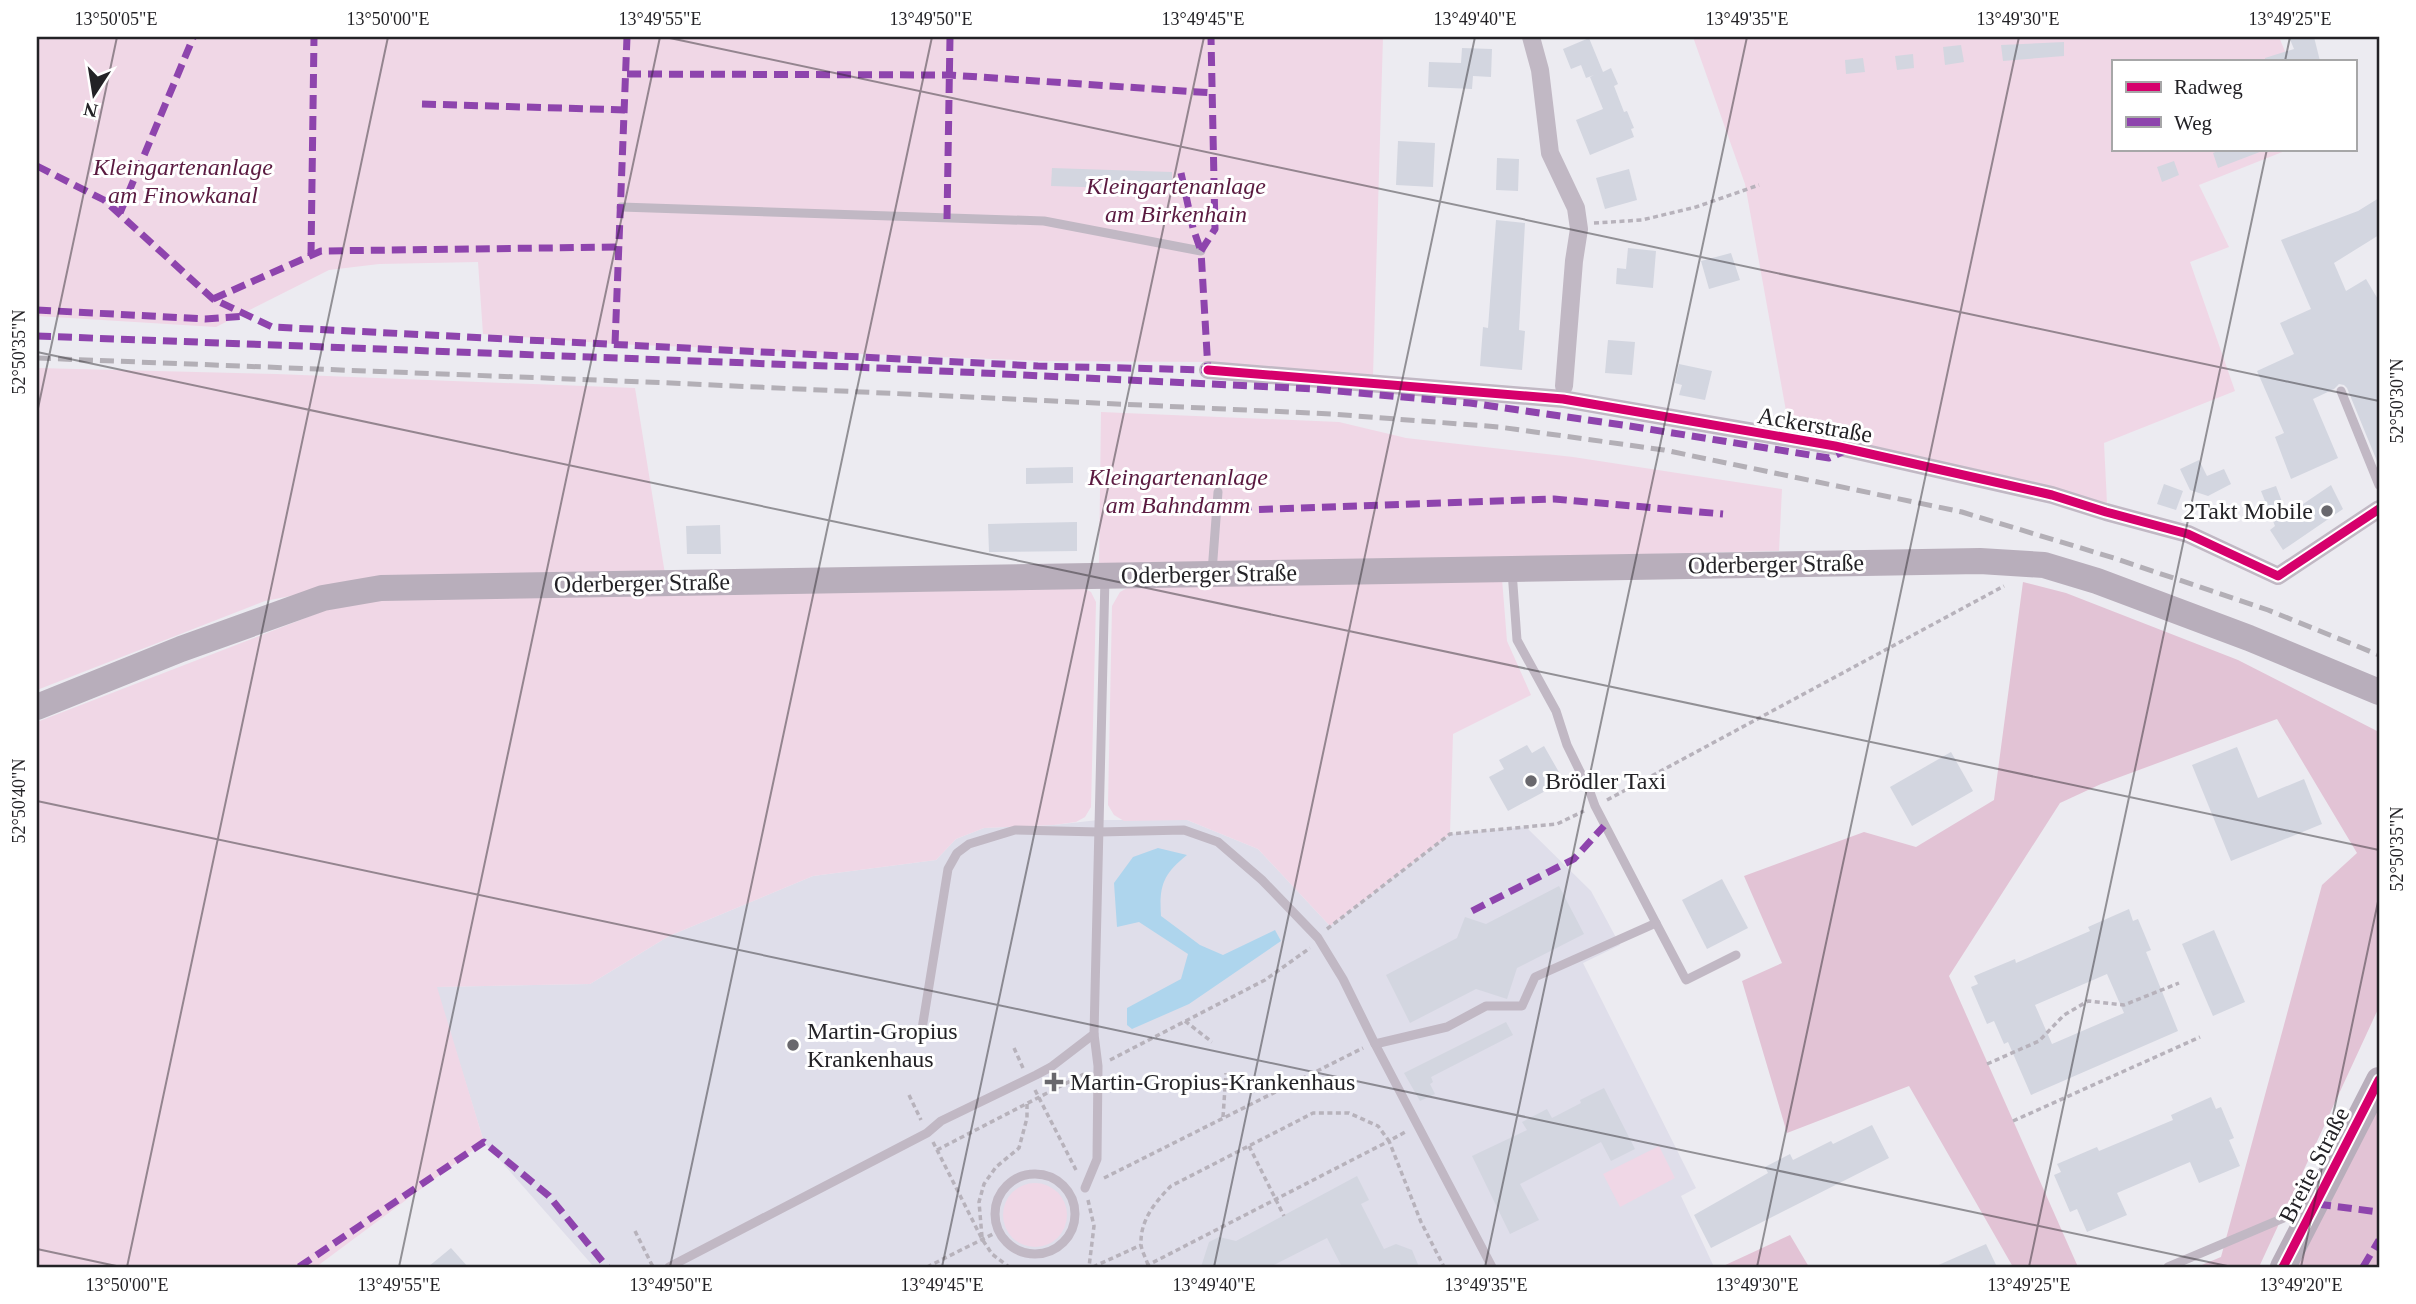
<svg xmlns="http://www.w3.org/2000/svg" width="2416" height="1304" viewBox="0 0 2416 1304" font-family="Georgia,serif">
  <rect width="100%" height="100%" fill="#ecebf1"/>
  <path fill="#dfdeea" d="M1098,820h89l71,29 72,77 120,-92 76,-7 65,64 29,54 -37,18 113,225 -15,8 33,71h-1120l-110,-125 -48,-155 154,-3 79,-48 144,-60 123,-16 20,-21 28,-11 70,-3z"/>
  <g fill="#f0d7e6">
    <path d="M37,37h1346l-10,339 -165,-14 -168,-1 -425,-17 -132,-10 -5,-72 -99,2 -50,6 -113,57 -179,-11z"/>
    <path d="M1693,37h586l10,24h-176v88h177l-91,36 30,62 -39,15 45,129 -131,52 3,60 -317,-70 -45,-249z"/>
    <path d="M37,368l239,6 359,14 30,186 -344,16 -56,11 -228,89z"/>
    <path d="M1101,412l238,10 67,16 167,19 209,32 -3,62 -680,16z"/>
    <path d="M1502,579l5,62 24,54 -78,39 -3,100 -120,92 -72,-77 -71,-29 -63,1 -10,-6 -6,-10 4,-199 8,-14 11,-6z"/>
    <path d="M1072,582l19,10 5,10 -5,205 -6,10 -9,5 -22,3 -70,3 -28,11 -20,21 -123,16 -144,60 -79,48 -153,3 47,155 -168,125h-279v-545l289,-112 65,-12z"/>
    <path d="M1659,1146l16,32 -55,29 -17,-33z"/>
    <circle cx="1035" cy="1215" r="32"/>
  </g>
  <g fill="#e2c3d5">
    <path d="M2023,582l43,11 172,67 141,72v275l-120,260h-62l24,-10 101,-372 35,-32 -80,-134 -176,65 -41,19 -111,173 129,291h-65l-104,-181 -122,47 -45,-152 40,-18 -38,-87 120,-44 52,15 78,-47z"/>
    <path d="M2379,1099v168h-84z"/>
    <path d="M1790,1235l19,32h-88z"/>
  </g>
  <path fill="#aed5ed" d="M1158,848l29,7c-24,19 -28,31 -26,61l39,29 23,10 52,-25 6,11 -92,63 -57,25 -5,-4v-17l54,-29 7,-25 -49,-32 -22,5 -3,-44 19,-26z"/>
  <g fill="#d3d6e0" fill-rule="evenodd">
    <path d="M2289,37h25l6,24h-55v-3l29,-9z"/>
    <path d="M1589,38l14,34 8,-4 7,16 -4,2 10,26 3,-1 7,17 -3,1 3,8 -44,18 -14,-35 27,-11 -13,-32 4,-2 -8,3 -5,-13 -10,4 -8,-20z"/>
    <path d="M2064,42v14l-61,5 -2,-16z"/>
    <path d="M1961,45l3,17 -19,3 -2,-18z"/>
    <path d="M1462,48l30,1 -1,28 -18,-1 -1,13 -44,-2 1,-25 32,1z"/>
    <path d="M1913,54l1,14 -17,2 -2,-14z"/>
    <path d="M1863,58l2,14 -19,2 -1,-14z"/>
    <path d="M1398,141l37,2 -2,44 -37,-2z"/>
    <path d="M2223,149h42v1l-47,18 -5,-15z"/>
    <path d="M1497,158l22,1 -1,32 -22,-1z"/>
    <path d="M2174,161l5,14 -17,7 -5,-15z"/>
    <path d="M1052,168l120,4v18l-121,-4z"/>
    <path d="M1629,169l8,31 -32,9 -9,-31z"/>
    <path d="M2379,198v37l-45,28 12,28 20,-12 13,22v165l-32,-78 -3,-3 -5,-1 -5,5 -21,10 25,59 -47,21 -16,-42 9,-4 -27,-62 37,-17 -14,-31 31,-14 -30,-69 77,-29z"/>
    <path d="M1496,220l29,3 -6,107 6,1 -3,39 -42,-4 3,-39 5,1z"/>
    <path d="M1628,248l28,3 -3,37 -37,-4 1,-16 9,1z"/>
    <path d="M1731,253l9,27 -31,9 -8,-28z"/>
    <path d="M1608,340l27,2 -3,33 -27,-2z"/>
    <path d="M1679,364l33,7 -7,29 -26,-5 3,-10 -7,-2z"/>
    <path d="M2199,460l8,16 17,-7 7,15 -23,12 -18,-6 -10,-21z"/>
    <path d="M1073,467v16l-47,1v-16z"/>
    <path d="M2164,484l19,7 -7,19 -19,-6z"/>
    <path d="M2331,485l12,24 -60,41 -13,-20 5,-4 -14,-35 15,-5 11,29z"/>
    <path d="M1077,522v29l-88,1 -1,-28z"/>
    <path d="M720,525l1,29h-34l-1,-28z"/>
    <path d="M1527,745l5,8 12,-7 20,35 -56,30 -19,-34 15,-8 -5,-9z"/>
    <path d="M2237,747l21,51 46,-19 18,45 -91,37 -39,-96z"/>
    <path d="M1951,752l22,39 -61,35 -22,-39z"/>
    <path d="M1722,879l26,49 -41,21 -25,-49z"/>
    <path d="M1559,886l25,48 -67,34 -10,31 -31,-10 -66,34 -24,-48 71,-37 8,-21 21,7z"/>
    <path d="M2129,909l4,12 5,-2 13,31 -5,2 32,79 -147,64 -23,-53 -4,2 -10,-23 -7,3 -16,-37 7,-3 -4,-8 41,-17 1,4 74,-32 -2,-4zM2107,974l17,39 -72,31 -17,-39z"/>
    <path d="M2214,930l31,72 -32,14 -31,-72z"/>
    <path d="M1506,1022l7,13 -82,42 2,5 -3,2 5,10 -15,7 -16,-28z"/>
    <path d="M1604,1088l31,61 -24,12 -10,-19 -81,42 19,36 -29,14 -38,-78 55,-26 -5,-8 25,-13 5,9 29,-15 -1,-3z"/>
    <path d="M2211,1097l5,12 5,-2 13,31 -5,2 11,26 -41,17 -9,-21 -73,31 10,22 -40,17 -10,-23 -7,3 -16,-37 7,-3 -4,-8 40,-17 2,4 74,-31 -2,-5z"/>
    <path d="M1872,1125l17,33 -178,90 -17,-33 74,-42 -3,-6 25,-13 3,6 38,-19 2,3z"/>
    <path d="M1357,1176l12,24 -8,4 23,45 12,-5 16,6 7,17h-77l-15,-29 -57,29h-69l8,-25 10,-5 17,4z"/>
    <path d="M1986,1244l11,23h-63z"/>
    <path d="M451,1248l17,19h-40z"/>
  </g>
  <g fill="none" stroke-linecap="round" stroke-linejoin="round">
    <g stroke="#b7b2bb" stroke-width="3.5" stroke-dasharray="5 3.5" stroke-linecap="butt">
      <path d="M1594,223l48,-3 54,-13 63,-22"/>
      <path d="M1607,800l397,-214"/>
      <path d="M1327,929l123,-95 107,-10 27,-13"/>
      <path d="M1185,1021l27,21"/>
      <path d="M1014,1048l9,20"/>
      <path d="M1110,1060l155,-80 45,-32"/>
      <path d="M1987,1064l52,-23 25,-26 24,-14 36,4 55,-22"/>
      <path d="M1035,1090l41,80"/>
      <path d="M909,1095l12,25"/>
      <path d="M1223,1117l3,-44"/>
      <path d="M2013,1121l187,-84"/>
      <path d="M933,1142l49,97 10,15 17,13"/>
      <path d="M1249,1146l35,70"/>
      <path d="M937,1150l147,-76"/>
      <path d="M1104,1178l259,-130"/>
      <path d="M1088,1200l6,26 -5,41"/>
      <path d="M635,1231l18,36"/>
      <path d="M982,1237l-3,-35 5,-18 12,-17 23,-19 8,-30v-14"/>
      <path d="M1148,1265c-2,-7 -7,-15 -7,-21 -1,-24 15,-43 30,-58l142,-73h36l29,13 11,15 18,-10"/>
      <path d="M927,1267l72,-36"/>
      <path d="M1093,1267l48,-22"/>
      <path d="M1150,1267l-2,-2 241,-124 32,81 23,45"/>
    </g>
    <g stroke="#c1b8c4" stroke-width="9">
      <path d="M621,207l423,14 157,30"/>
      <path d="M2341,391l38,94"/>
      <path d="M1512,571l5,69 39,71 11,34 23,47 5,14 61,117"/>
      <path d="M1212,572l6,-80"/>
      <path d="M922,1029l26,-160 9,-16 12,-9 46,-14 84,2 85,-2 34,12 44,38 56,58 25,41 32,65 117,223"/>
      <path d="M1375,1044l72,-17 39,-21h36l13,-29 121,-54 30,57 50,-25"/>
      <circle cx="1035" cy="1214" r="40"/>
      <path d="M1085,1188l12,-29 1,-93 -4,-32"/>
      <path d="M669,1267l258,-134 14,-12 95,-46 15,-8 43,-33 11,-457"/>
      <path d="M2168,1267l137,-58"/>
    </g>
    <g stroke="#c1b8c4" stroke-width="18">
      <path d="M1531,37l9,33 10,83 26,55 3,21 -5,32 -10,125"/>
      <path d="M1208,370l355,29 272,47 217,49 54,17 82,22 90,42 101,-67"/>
    </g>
    <g stroke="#b8aebb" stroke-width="26">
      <path d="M37,707l144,-58 142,-51 58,-10 1599,-27 64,4 53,16 152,57 130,54"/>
      <path d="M2283,1267l96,-187"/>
    </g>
    <path stroke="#b3afb6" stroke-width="5" stroke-dasharray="14 7" stroke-linecap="butt" d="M37,358l634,25 660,31 168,13 165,23 298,62 152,46 154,52 111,45"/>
    <g stroke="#8e44ad" stroke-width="7" stroke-dasharray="14 7" stroke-linecap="butt">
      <path d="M627,74l323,1 263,18"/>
      <path d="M422,104l204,6"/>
      <path d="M37,166l67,34 109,99 59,28 766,39 170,4 -7,-119 14,-22 -4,-192"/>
      <path d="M1181,173l12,55 8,23"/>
      <path d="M120,213l73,-175"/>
      <path d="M947,219l3,-182"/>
      <path d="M311,256l3,-219"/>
      <path d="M213,299l108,-48 298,-4"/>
      <path d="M37,310l168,9 41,-3"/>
      <path d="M37,336l842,32 435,21 156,14 153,22 206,33 20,-9"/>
      <path d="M615,344l12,-307"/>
      <path d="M1217,511l337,-12 169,15"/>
      <path d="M1472,911l102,-52 30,-33"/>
      <path d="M2317,1204l62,8"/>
      <path d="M299,1267l185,-125 65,54 58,71"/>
      <path d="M2363,1267l16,-27"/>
    </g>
    <g stroke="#fff" stroke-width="13">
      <g id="cycleway">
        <path d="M1208,370l355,29 272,47 217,49 54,17 82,22 90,42 101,-67"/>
        <path d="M2283,1267l96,-187"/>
      </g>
    </g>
    <use href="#cycleway" stroke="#d6006c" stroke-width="9"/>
  </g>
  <path fill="none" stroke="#232226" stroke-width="2" stroke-opacity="0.45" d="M665,37l1714,364M2285,61l5,-24M37,352l2342,498M37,413l80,-376M37,801l2195,466M37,1249l84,18M127,1267l261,-1230M399,1267l261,-1230M670,1267l262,-1230M942,1267l262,-1230M1214,1267l261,-1230M1485,1267l262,-1230M1757,1267l262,-1230M2029,1267l238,-1118M2301,1267l78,-370"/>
  <g fill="#69686d" stroke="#fff" stroke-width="2.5">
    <circle cx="2327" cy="511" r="7"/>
    <circle cx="1531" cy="781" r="7"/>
    <circle cx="793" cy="1045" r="7"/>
    <path d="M1050.5 1071.5h7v7h7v7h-7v7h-7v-7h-7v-7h7z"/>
  </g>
  <g text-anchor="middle" stroke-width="6" stroke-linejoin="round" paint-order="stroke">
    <g font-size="24" font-style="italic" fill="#5a1a40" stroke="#fff">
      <text x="183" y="175">Kleingartenanlage<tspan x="183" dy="28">am Finowkanal</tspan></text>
      <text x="1176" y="194">Kleingartenanlage<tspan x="1176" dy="28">am Birkenhain</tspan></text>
      <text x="1178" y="485">Kleingartenanlage<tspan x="1178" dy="28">am Bahndamm</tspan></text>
    </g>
    <g font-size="24" fill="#232226" stroke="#fff">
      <text transform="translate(1815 425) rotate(10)" y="8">Ackerstraße</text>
      <text transform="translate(1776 564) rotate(-1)" y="8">Oderberger Straße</text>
      <text transform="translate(1209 574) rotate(-1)" y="8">Oderberger Straße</text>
      <text transform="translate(642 583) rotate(-1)" y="8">Oderberger Straße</text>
      <text transform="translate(2314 1165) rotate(-63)" y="8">Breite Straße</text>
    </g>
    <g font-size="24" fill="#232226" stroke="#fff" text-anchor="start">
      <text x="2313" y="519" text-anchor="end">2Takt Mobile</text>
      <text x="1545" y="789">Brödler Taxi</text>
      <text x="807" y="1039">Martin-Gropius<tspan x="807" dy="28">Krankenhaus</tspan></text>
      <text x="1070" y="1090">Martin-Gropius-Krankenhaus</text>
    </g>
  </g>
  <rect width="2416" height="1304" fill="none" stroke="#ffffff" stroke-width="77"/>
  <rect x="2112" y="60" width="245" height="91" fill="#ffffff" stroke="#a7a7a8" stroke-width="2"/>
  <rect x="2126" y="82" width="35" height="10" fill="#d6006c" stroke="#a7a7a8" stroke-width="2"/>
  <text x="2174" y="94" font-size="21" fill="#232226">Radweg</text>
  <rect x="2126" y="117" width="35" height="10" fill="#8e44ad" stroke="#a7a7a8" stroke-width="2"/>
  <text x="2174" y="130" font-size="21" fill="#232226">Weg</text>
  <g transform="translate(94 94) rotate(192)" stroke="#ffffff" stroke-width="5" paint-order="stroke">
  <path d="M0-5L12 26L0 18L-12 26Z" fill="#232226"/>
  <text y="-10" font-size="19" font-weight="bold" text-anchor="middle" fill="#232226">N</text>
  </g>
  <rect x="38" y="38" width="2340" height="1228" fill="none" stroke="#232226" stroke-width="2.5"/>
  <g font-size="18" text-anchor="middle" fill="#232226">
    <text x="116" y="25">13°50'05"E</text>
    <text x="388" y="25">13°50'00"E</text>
    <text x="660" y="25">13°49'55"E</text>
    <text x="931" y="25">13°49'50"E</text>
    <text x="1203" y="25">13°49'45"E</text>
    <text x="1475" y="25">13°49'40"E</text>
    <text x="1747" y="25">13°49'35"E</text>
    <text x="2018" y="25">13°49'30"E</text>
    <text x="2290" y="25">13°49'25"E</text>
    <text transform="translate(19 352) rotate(-90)" y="6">52°50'35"N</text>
    <text transform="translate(2397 401) rotate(-90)" y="6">52°50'30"N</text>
    <text transform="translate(19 801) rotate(-90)" y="6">52°50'40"N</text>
    <text transform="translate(2397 849) rotate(-90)" y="6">52°50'35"N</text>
    <text x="127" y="1291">13°50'00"E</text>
    <text x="399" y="1291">13°49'55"E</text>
    <text x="671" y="1291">13°49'50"E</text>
    <text x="942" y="1291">13°49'45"E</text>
    <text x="1214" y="1291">13°49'40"E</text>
    <text x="1486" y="1291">13°49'35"E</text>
    <text x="1757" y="1291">13°49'30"E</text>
    <text x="2029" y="1291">13°49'25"E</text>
    <text x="2301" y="1291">13°49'20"E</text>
  </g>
</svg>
